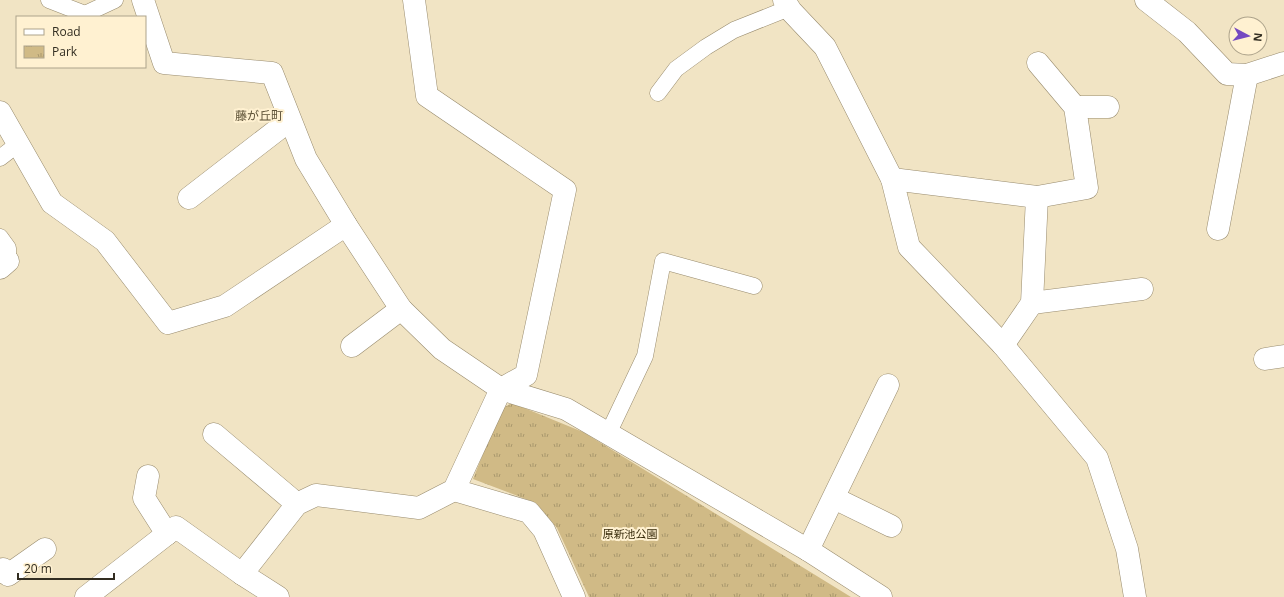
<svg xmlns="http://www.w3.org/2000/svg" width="1284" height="597" viewBox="0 0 1284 597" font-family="'Open Sans','Noto Sans JP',sans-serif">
  <defs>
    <pattern id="park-tufts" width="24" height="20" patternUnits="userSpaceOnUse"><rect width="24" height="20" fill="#d0ba86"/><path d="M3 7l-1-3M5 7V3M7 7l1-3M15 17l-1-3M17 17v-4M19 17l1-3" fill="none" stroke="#a9986d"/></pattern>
  </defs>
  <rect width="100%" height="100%" fill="#f1e4c4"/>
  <path fill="url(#park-tufts)" d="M512,403l71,29 268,165h-262l-32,-69 -21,-25 -63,-24 28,-70z"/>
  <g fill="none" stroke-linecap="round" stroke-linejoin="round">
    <g stroke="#988b6e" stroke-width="17">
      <g id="service">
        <path d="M49,0l36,14 30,-14"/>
        <path d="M658,93l18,-24 30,-22 28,-17 55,-22"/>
        <path d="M0,158l18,-14"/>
        <path d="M0,237l8,11v13"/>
        <path d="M608,434l37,-78 18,-95 91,25"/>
      </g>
    </g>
    <g stroke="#988b6e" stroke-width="23">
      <g id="minor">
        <path d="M143,0l21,63 108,10 34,86 40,66 55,84 41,40 59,40 65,20 242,141 73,47"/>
        <path d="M784,0l7,11 34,36 67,132 17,68 94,98 94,113 30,91 8,48"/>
        <path d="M1146,0l41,32 40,42 20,1 37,-12"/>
        <path d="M1075,107h33"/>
        <path d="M0,112l52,91 53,38 63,82 57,-17 121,-81"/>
        <path d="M892,179l145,18 50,-9 -12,-81 -37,-44"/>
        <path d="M189,198l101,-78"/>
        <path d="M1218,229l29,-154"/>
        <path d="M0,268l8,-7"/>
        <path d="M1032,303l110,-14"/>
        <path d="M1003,345l29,-42 5,-106"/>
        <path d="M352,346l49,-37"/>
        <path d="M1265,359l19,-3"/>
        <path d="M214,434l83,70"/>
        <path d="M148,476l-4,22 23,36"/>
        <path d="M454,490l75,22 15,18 30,67"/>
        <path d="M834,498l57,28"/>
        <path d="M808,550l80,-165"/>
        <path d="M0,572l3,-3 5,6 37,-26"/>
        <path d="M242,574l36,23"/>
        <path d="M86,597l90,-70 66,47 55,-70 19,-9 103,13 35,-18 47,-101 25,-14 39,-185 -138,-94 -13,-96"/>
      </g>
    </g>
    <use href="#service" stroke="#fff" stroke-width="16"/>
    <use href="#minor" stroke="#fff" stroke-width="22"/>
  </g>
  <g text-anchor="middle" stroke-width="4" stroke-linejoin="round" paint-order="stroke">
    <g font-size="11" fill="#362909" stroke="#fff1d1">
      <text x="630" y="538">原新池公園</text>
    </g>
    <g font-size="12" fill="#5d5136" stroke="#fff1d1">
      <text x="259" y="120">藤が丘町</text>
    </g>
  </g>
  <rect x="16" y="16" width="130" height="52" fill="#fff1d1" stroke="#ada38b"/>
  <rect x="24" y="29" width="20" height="6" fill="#ffffff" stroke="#ada38b"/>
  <text x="52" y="36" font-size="12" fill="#322d21">Road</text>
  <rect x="24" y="46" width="20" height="12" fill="url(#park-tufts)" stroke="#ada38b"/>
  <text x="52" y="56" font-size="12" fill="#322d21">Park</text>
  <g transform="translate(1248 36) rotate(97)"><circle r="19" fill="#fff1d1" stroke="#ada38b"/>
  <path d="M0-3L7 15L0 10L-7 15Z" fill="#7549c1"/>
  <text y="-6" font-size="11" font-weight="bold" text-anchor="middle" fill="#322d21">N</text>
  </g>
  <path d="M18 573v6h96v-6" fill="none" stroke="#322d21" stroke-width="2"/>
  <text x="24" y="573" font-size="12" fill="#322d21" stroke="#fff1d1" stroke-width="3" paint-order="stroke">20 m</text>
</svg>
